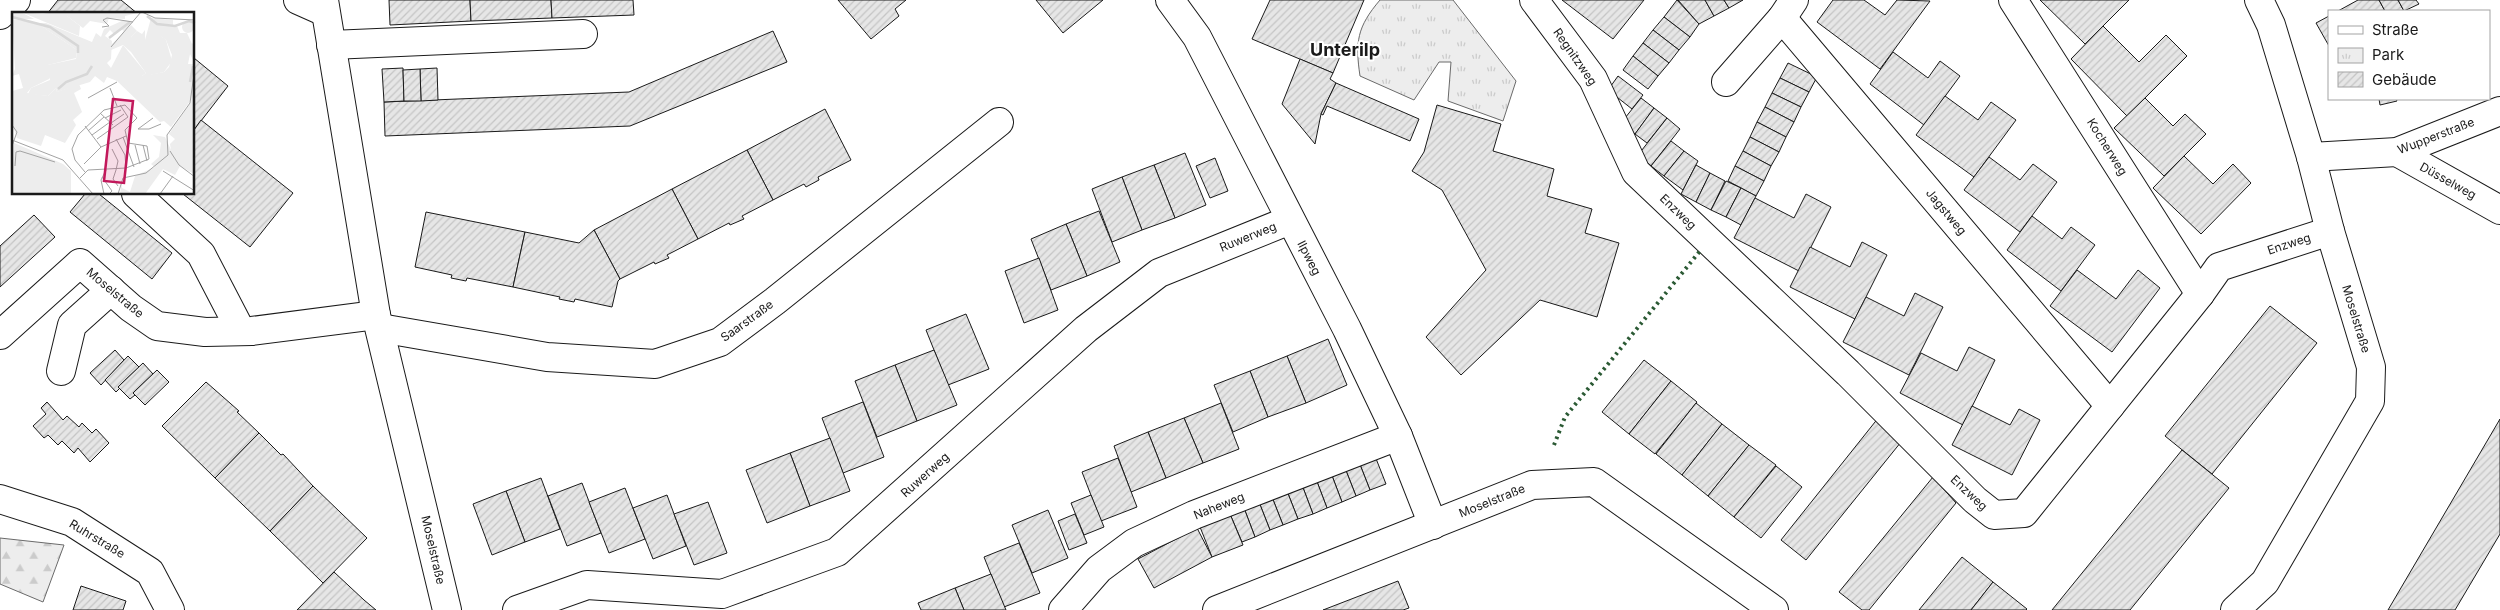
<svg xmlns="http://www.w3.org/2000/svg" width="2500" height="610" viewBox="0 0 2500 610" font-family="Inter,sans-serif">
  <defs>
    <pattern id="forest-firs" width="22" height="20" patternUnits="userSpaceOnUse" patternTransform="scale(1.25)"><rect width="22" height="20" fill="#ededed"/><path d="M5 1l3.5 6h-7zM16 11l3.5 6h-7z" fill="#cbcbcb"/></pattern>
    <pattern id="park-tufts" width="24" height="20" patternUnits="userSpaceOnUse" patternTransform="scale(1.25)"><rect width="24" height="20" fill="#ededed"/><path d="M3 7l-1-3M5 7V3M7 7l1-3M15 17l-1-3M17 17v-4M19 17l1-3" fill="none" stroke="#cbcbcb"/></pattern>
    <pattern id="building-hatch" width="6" height="6" patternUnits="userSpaceOnUse" patternTransform="scale(1.25)"><rect width="6" height="6" fill="#e6e6e6"/><path d="M-1 1l2-2M0 6l6-6M5 7l2-2" fill="none" stroke="#c5c5c5"/></pattern>
  </defs>
  <rect width="100%" height="100%" fill="#fff"/>
  <path fill="url(#forest-firs)" stroke="#6a6a6a" d="M0,538l64,7 -21,57 -43,-18z"/>
  <path fill="url(#park-tufts)" stroke="#6a6a6a" d="M1380,0h73l63,81 -13,40 -55,-20 3,-39h-12l-25,38 -54,-24c-5,-34 -3,-49 20,-76z"/>
  <g fill="url(#building-hatch)" stroke="#1a1a1a">
    <path d="M58,0h63l17,14h-91z"/>
    <path d="M389,0h81l1,21 -81,4z"/>
    <path d="M470,0h81l1,18 -81,3z"/>
    <path d="M551,0h82l1,15 -82,3z"/>
    <path d="M838,0h68l-11,9 4,7 -28,23z"/>
    <path d="M1036,0h67l-40,33z"/>
    <path d="M1270,0h94l-31,73 -81,-34z"/>
    <path d="M1562,0h82l-31,39z"/>
    <path d="M1677,0l22,24 -9,13 -26,-20z"/>
    <path d="M1678,0h27l9,16 -15,8z"/>
    <path d="M1705,0h19l5,8 -15,8z"/>
    <path d="M1724,0h19l-14,8z"/>
    <path d="M1833,0h31l21,15 12,-15 33,1 -50,68 -63,-47z"/>
    <path d="M2040,0h89l-44,44z"/>
    <path d="M2358,0h21l6,11h-47z"/>
    <path d="M2379,0h19l6,11h-19z"/>
    <path d="M2398,0h18l3,4 -15,7z"/>
    <path d="M2329,16v30l-13,-23z"/>
    <path d="M1664,17l26,20 -11,13 -26,-20z"/>
    <path d="M2103,26l36,36 27,-27 21,21 -60,60 -56,-57z"/>
    <path d="M1653,30l26,20 -10,13 -26,-20z"/>
    <path d="M773,31l14,31 -157,64 -245,10 -1,-34 245,-10z"/>
    <path d="M1643,43l26,20 -11,13 -25,-20z"/>
    <path d="M1893,52l35,26 12,-17 20,15 -36,49 -54,-41z"/>
    <path d="M1633,56l25,20 -10,13 -25,-19z"/>
    <path d="M194,58l34,28 -34,44z"/>
    <path d="M1300,59l33,14 -3,6 6,4 -15,31 -6,30 -33,-40z"/>
    <path d="M1788,63l29,14 -8,15 -29,-14z"/>
    <path d="M403,68l1,33 -20,1 -2,-33z"/>
    <path d="M437,68l1,32 -17,1 -1,-32z"/>
    <path d="M420,69l1,32h-17l-1,-31z"/>
    <path d="M1618,76l25,19 -11,14 -24,-19z"/>
    <path d="M1780,78l29,14 -8,15 -29,-14z"/>
    <path d="M1336,83l83,36 -9,22 -83,-35 -4,9 -2,-1z"/>
    <path d="M1772,93l29,14 -7,15 -29,-15z"/>
    <path d="M1945,96l33,24 13,-18 25,18 -42,57 -58,-42z"/>
    <path d="M1641,98l13,10 -19,26 -14,-11z"/>
    <path d="M2145,98l28,28 12,-12 21,20 -42,42 -50,-48z"/>
    <path d="M2379,99h17l1,2 -17,4z"/>
    <path d="M1437,105l64,19 -8,27 61,18 -7,27 45,13 -7,24 34,10 -22,74 -57,-17 -79,75 -35,-38 60,-67 -44,-80 -30,-19 12,-19z"/>
    <path d="M1765,107l29,15 -8,15 -29,-15z"/>
    <path d="M1654,108l13,10 -20,25 -12,-9z"/>
    <path d="M825,109l26,51 -33,17 1,3 -13,7 -2,-3 -31,16 -26,-50z"/>
    <path d="M1667,118l13,11 -29,37 -13,-11z"/>
    <path d="M201,120l92,73 -43,54 -67,-53h11v-64z"/>
    <path d="M1757,122l29,15 -7,15 -29,-15z"/>
    <path d="M1750,137l29,15 -8,14 -28,-15z"/>
    <path d="M1671,141l13,10 -20,25 -13,-10z"/>
    <path d="M747,150l26,50 -31,16 2,3 -14,6 -1,-2 -31,16 -26,-50z"/>
    <path d="M1684,151l14,10 -15,29 -19,-14z"/>
    <path d="M1743,151l28,15 -7,15 -29,-15z"/>
    <path d="M1185,153l21,52 -31,13 -21,-53z"/>
    <path d="M2184,156l29,28 20,-20 18,19 -50,51 -48,-46z"/>
    <path d="M1989,157l31,23 13,-16 24,18 -37,50 -56,-42z"/>
    <path d="M1215,158l13,33 -18,7 -14,-32z"/>
    <path d="M1154,165l21,53 -33,12 -20,-53z"/>
    <path d="M1696,165l14,8 -14,29 -15,-8z"/>
    <path d="M1735,166l29,15 -8,15 -28,-15z"/>
    <path d="M1710,173l15,8 -14,29 -15,-8z"/>
    <path d="M1122,177l20,53 -30,12 -20,-53z"/>
    <path d="M1726,181l15,7 -15,29 -15,-7z"/>
    <path d="M1741,188l15,8 -15,29 -15,-8z"/>
    <path d="M672,189l26,50 -31,16 2,3 -14,6 -1,-2 -34,17 -26,-49z"/>
    <path d="M85,194h14l73,59 -20,26 -82,-67z"/>
    <path d="M1806,194l25,13 -32,64 -65,-33 21,-40 39,20z"/>
    <path d="M1099,211l21,51 -33,14 -21,-52z"/>
    <path d="M426,212l99,20 -12,55 -46,-9 -1,3 -15,-3 1,-3 -37,-8z"/>
    <path d="M34,215l21,22 -55,50v-41z"/>
    <path d="M2032,216l30,23 9,-12 24,18 -34,46 -54,-41z"/>
    <path d="M1066,224l21,52 -36,14 -20,-51z"/>
    <path d="M594,230l26,49 -2,2 -6,26 -37,-8 -1,3 -15,-3 1,-2 -47,-10 12,-55 54,11z"/>
    <path d="M1862,242l25,13 -32,64 -65,-32 20,-40 40,20z"/>
    <path d="M1039,258l19,52 -34,13 -19,-52z"/>
    <path d="M2077,270l39,29 22,-29 22,18 -48,64 -62,-46z"/>
    <path d="M1915,293l28,14 -34,68 -66,-33 23,-45 38,19z"/>
    <path d="M2270,306l47,37 -105,131 -47,-38z"/>
    <path d="M966,314l23,55 -41,16 -22,-55z"/>
    <path d="M1328,339l19,46 -41,18 -19,-47z"/>
    <path d="M1969,347l26,13 -32,65 -63,-32 21,-40 36,18z"/>
    <path d="M115,350l9,10 -23,25 -11,-12z"/>
    <path d="M934,350l23,55 -40,16 -22,-56z"/>
    <path d="M128,356l11,11 -21,20 2,1 -4,4 -11,-12z"/>
    <path d="M1287,356l19,47 -38,14 -18,-46z"/>
    <path d="M1644,360l27,21 -42,53 -27,-22z"/>
    <path d="M143,363l10,11 -20,19 2,2 -5,4 -12,-12z"/>
    <path d="M895,365l22,56 -40,16 -22,-56z"/>
    <path d="M157,370l12,12 -24,23 -12,-12z"/>
    <path d="M1250,371l18,46 -35,15 -19,-47z"/>
    <path d="M1671,381l26,21 -42,52 -26,-20z"/>
    <path d="M206,382l33,29 -2,1 22,21 -44,45 -53,-52z"/>
    <path d="M47,402l16,18 4,-4 12,11 3,-4 10,10 4,-4 13,14 -19,19 -12,-14 -4,5 -12,-12 -4,4 -10,-10 -4,3 -11,-12 13,-12 -5,-6z"/>
    <path d="M863,402l21,55 -41,16 -21,-55z"/>
    <path d="M1221,403l18,46 -36,14 -19,-45z"/>
    <path d="M1696,403l26,21 -40,51 -26,-21z"/>
    <path d="M1972,406l38,19 9,-16 21,11 -28,55 -60,-30z"/>
    <path d="M1879,417l22,25 -95,118 -25,-20z"/>
    <path d="M1184,418l19,45 -37,15 -18,-46z"/>
    <path d="M2500,419v115l-45,76h-67z"/>
    <path d="M1722,424l27,21 -41,51 -26,-21z"/>
    <path d="M1148,432l18,46 -35,14 -17,-46z"/>
    <path d="M259,433l22,22 2,-1 30,32 -43,45 -55,-53z"/>
    <path d="M830,438l20,53 -40,15 -20,-53z"/>
    <path d="M1749,445l27,20 -42,52 -26,-21z"/>
    <path d="M2182,450l47,38 -99,122h-78z"/>
    <path d="M790,453l20,53 -43,17 -21,-53z"/>
    <path d="M1375,456l11,28 -16,6 -11,-28z"/>
    <path d="M1118,458l19,49 -36,14 -19,-49z"/>
    <path d="M1359,462l11,28 -14,6 -11,-28z"/>
    <path d="M1776,466l26,21 -41,51 -27,-21z"/>
    <path d="M1345,468l11,28 -14,6 -11,-29z"/>
    <path d="M1331,473l11,29 -15,6 -11,-29z"/>
    <path d="M1933,477l23,26 -87,107h-7l-23,-18z"/>
    <path d="M541,478l19,51 -35,13 -19,-51z"/>
    <path d="M1316,479l11,29 -14,6 -11,-29z"/>
    <path d="M582,483l19,50 -34,13 -19,-50z"/>
    <path d="M1302,485l11,29 -15,5 -11,-28z"/>
    <path d="M313,486l54,52 -44,45 -53,-52z"/>
    <path d="M625,488l20,51 -36,14 -20,-51z"/>
    <path d="M506,491l19,51 -33,13 -19,-51z"/>
    <path d="M1287,491l11,28 -15,6 -11,-28z"/>
    <path d="M667,495l19,51 -33,13 -20,-51z"/>
    <path d="M1091,495l13,32 -20,8 -13,-32z"/>
    <path d="M1272,497l11,28 -13,5 -11,-28z"/>
    <path d="M708,502l19,51 -33,12 -20,-51z"/>
    <path d="M1259,502l11,28 -15,7 -11,-29z"/>
    <path d="M1244,508l11,29 -13,5 -12,-28z"/>
    <path d="M1048,510l20,48 -36,15 -20,-48z"/>
    <path d="M1075,514l12,29 -18,7 -11,-29z"/>
    <path d="M1230,514l13,31 -31,12 -12,-30z"/>
    <path d="M1197,528l15,29 -58,31 -16,-29z"/>
    <path d="M1019,543l21,50 -36,14 -20,-50z"/>
    <path d="M1962,557l31,25 -22,28h-52z"/>
    <path d="M334,572l30,28 12,10h-79z"/>
    <path d="M991,574l15,36h-42l-9,-22z"/>
    <path d="M1398,581l11,27 -6,2h-80z"/>
    <path d="M1993,582l34,27 -1,1h-55z"/>
    <path d="M81,586l45,15 -3,9h-50z"/>
    <path d="M955,588l9,22h-43l-3,-7z"/>
  </g>
  <g fill="none" stroke-linecap="round" stroke-linejoin="round">
    <g stroke="#1a1a1a" stroke-width="30">
      <g id="minor">
        <path d="M298,0l27,12"/>
        <path d="M324,0l52,315 71,295"/>
        <path d="M1170,0l27,37 150,292 51,107 35,89"/>
        <path d="M1534,0l59,79 43,93 212,201 127,127 19,15 30,-2 176,-219 19,-27 111,-36"/>
        <path d="M2013,0l187,294"/>
        <path d="M0,15l16,-15"/>
        <path d="M1782,18l328,388"/>
        <path d="M331,45l252,-11"/>
        <path d="M1726,82l56,-64 12,-18"/>
        <path d="M2397,152l103,58"/>
        <path d="M2311,157l86,-5 103,-41"/>
        <path d="M136,194l65,60 40,77"/>
        <path d="M380,328l167,29 108,7 65,-22 55,-41 224,-179"/>
        <path d="M0,335l80,-72 51,45 26,18 48,6 47,-1 124,-16"/>
        <path d="M61,371l11,-46 39,-35"/>
        <path d="M517,610l70,-25 135,9 115,-42 249,-223 73,-56 131,-53"/>
        <path d="M1063,610l36,-41 35,-26 60,-28 204,-79"/>
        <path d="M1217,610l315,-125 62,-3 180,128"/>
        <path d="M2235,610l30,-28 105,-181 1,-34 -41,-136 -19,-74 -40,-132 -12,-25"/>
      </g>
    </g>
    <g stroke="#1a1a1a" stroke-width="30">
      <path id="major" d="M0,499l72,23 78,50 20,38"/>
    </g>
    <use href="#minor" stroke="#fff" stroke-width="28"/>
    <use href="#major" stroke="#fff" stroke-width="28"/>
    <path stroke="#2b5a34" stroke-width="4" stroke-dasharray="2.5 4" stroke-linecap="butt" d="M1554,445l11,-28 135,-166"/>
  </g>
  <g text-anchor="middle" stroke-width="4" stroke-linejoin="round" paint-order="stroke">
    <g font-size="12" fill="#1a1a1a" stroke="#fff">
      <text transform="translate(1575 57) rotate(55)" y="4">Regnitzweg</text>
      <text transform="translate(2436 136) rotate(-21)" y="4">Wupperstraße</text>
      <text transform="translate(2107 147) rotate(58)" y="4">Kocherweg</text>
      <text transform="translate(2448 181) rotate(29)" y="4">Düsselweg</text>
      <text transform="translate(1678 212) rotate(44)" y="4">Enzweg</text>
      <text transform="translate(1946 212) rotate(50)" y="4">Jagstweg</text>
      <text transform="translate(1248 237) rotate(-22)" y="4">Ruwerweg</text>
      <text transform="translate(2289 244) rotate(-18)" y="4">Enzweg</text>
      <text transform="translate(1309 258) rotate(63)" y="4">Ilpweg</text>
      <text transform="translate(115 293) rotate(40)" y="4">Moselstraße</text>
      <text transform="translate(2356 319) rotate(73)" y="4">Moselstraße</text>
      <text transform="translate(747 321) rotate(-36)" y="4">Saarstraße</text>
      <text transform="translate(925 475) rotate(-42)" y="4">Ruwerweg</text>
      <text transform="translate(1969 493) rotate(43)" y="4">Enzweg</text>
      <text transform="translate(1492 501) rotate(-22)" y="4">Moselstraße</text>
      <text transform="translate(1219 506) rotate(-22)" y="4">Naheweg</text>
      <text transform="translate(97 539) rotate(31)" y="4">Ruhrstraße</text>
      <text transform="translate(433 550) rotate(77)" y="4">Moselstraße</text>
    </g>
    <g font-size="18" font-weight="bold" fill="#1a1a1a" stroke="#fff">
      <text x="1345" y="56">Unterilp</text>
    </g>
  </g>
  <g transform="translate(12 12)">
    <rect width="182" height="182" fill="#fff"/>
    <path d="M9,0l46,4 13,10 -1,10zM139,6l22,2v5l-8,-1 -9,8 10,8 6,21 -8,11 -23,5 5,-4 -15,-21 -8,-7 -12,5v-5l20,-20 6,6 -6,6 14,3zM0,7l25,4 40,27 -1,8 -28,7 3,11 -2,3 -18,9 -4,5 21,3 8,-8 1,4 22,-8 2,5 -7,4 8,19 -9,8 3,5 -11,18 -20,-8 -4,11 -24,-8 -5,-15v-32l11,-3 -4,-14 -7,2 3,-7zM170 15a6 6 0 1 1 12 0a6 6 0 1 1-12 0ZM0,130l51,22 8,7v23h-59z" fill="#ededed"/>
    <path d="M0,0h9l13,7h-22zM43,0h86l-16,4v3l-16,-1 -2,6 -17,-3 -7,7 -16,-12h-21l-4,-2zM112,8l8,2 -8,9 -3,-2 -7,5 -4,-4 -5,6 7,5 -1,18 -4,4 4,5 12,-23 23,28 -4,3 22,-4 5,-5 3,-12 -6,-15 -11,-8 3,-7 19,1 3,7h7l5,11 2,-2v20l-4,-8 -2,10h6l-3,36 -20,27 -7,-6 -4,1 -43,-41 -10,-4 -3,6 -9,-7 -5,6 -33,10 -1,-4 -8,8 -20,-2 3,-6 19,-8 -3,-15 29,-6 1,-9 -40,-27h9l46,19 4,-9 5,4 3,-8zM133,18v11l-8,5 -6,-9 6,-6 5,3zM182,57v105l-14,-8 -5,9 -12,-6 -18,25h-25l2,-13v7l8,4 5,-16 20,-9 -4,-3 8,-7 2,-14 -8,-8 12,2 6,13 -1,-6 5,-5 -6,-5 22,-32z" fill="#ededed"/>
    <path fill="none" stroke="#d7d7d7" stroke-width="2.5" d="M135,4l10,8 18,2 14,-5 6,2M0,5l38,10 28,19v7M97,26l21,-16M178,70l3,-16M46,77l8,-7 21,-8 5,-8"/>
    <path fill="none" stroke="#a3a3a3" stroke-width="1" d="M130,0l13,6 40,2M90,15l7,-1 -6,-6 4,-2 26,4M99,35l30,-35M98,76l7,18M76,86l29,-16M88,101l13,12M93,106l16,-8M141,106l-15,11h11l12,-5M99,111l13,-9M0,113l5,7 -5,14M73,114l16,21M76,119l16,-14M80,123l18,-13M111,125l11,30M85,127l31,-22 -8,-12M104,127l9,16 1,13M0,128l51,20 30,34M123,133l5,19M131,133l4,16M100,137l6,12 -2,9M158,139l9,14 16,12M72,152l17,-17 25,-11M3,154l1,-14 4,-1 35,11M104,158l-3,9 5,7M151,159l32,20M90,165l10,14 -3,3M68,166l8,-8 38,-2 23,-9 -2,-13 -19,-3 -3,-13 12,-12 -12,-13 -21,5 -26,25 -6,14 3,11 10,12M92,182l-3,-14 5,-10M106,182l5,-16 23,-5 22,-18 -1,-20 23,-32 5,-36M148,182l13,-18"/>
    <path fill="#c2185b" fill-opacity="0.15" stroke="#c2185b" stroke-width="2.5" d="M101,87l20,2 -9,82 -20,-2z"/>
    <rect width="182" height="182" fill="none" stroke="#1a1a1a" stroke-width="2.5"/>
  </g>
  <rect x="2328" y="10" width="162" height="90" fill="#ffffff" stroke="#a3a3a3"/>
  <rect x="2338" y="26" width="25" height="8" fill="#ffffff" stroke="#a3a3a3"/>
  <text x="2372" y="35" font-size="15" fill="#1a1a1a">Straße</text>
  <rect x="2338" y="48" width="25" height="15" fill="url(#park-tufts)" stroke="#a3a3a3"/>
  <text x="2372" y="60" font-size="15" fill="#1a1a1a">Park</text>
  <rect x="2338" y="72" width="25" height="15" fill="url(#building-hatch)" stroke="#a3a3a3"/>
  <text x="2372" y="85" font-size="15" fill="#1a1a1a">Gebäude</text>
</svg>
